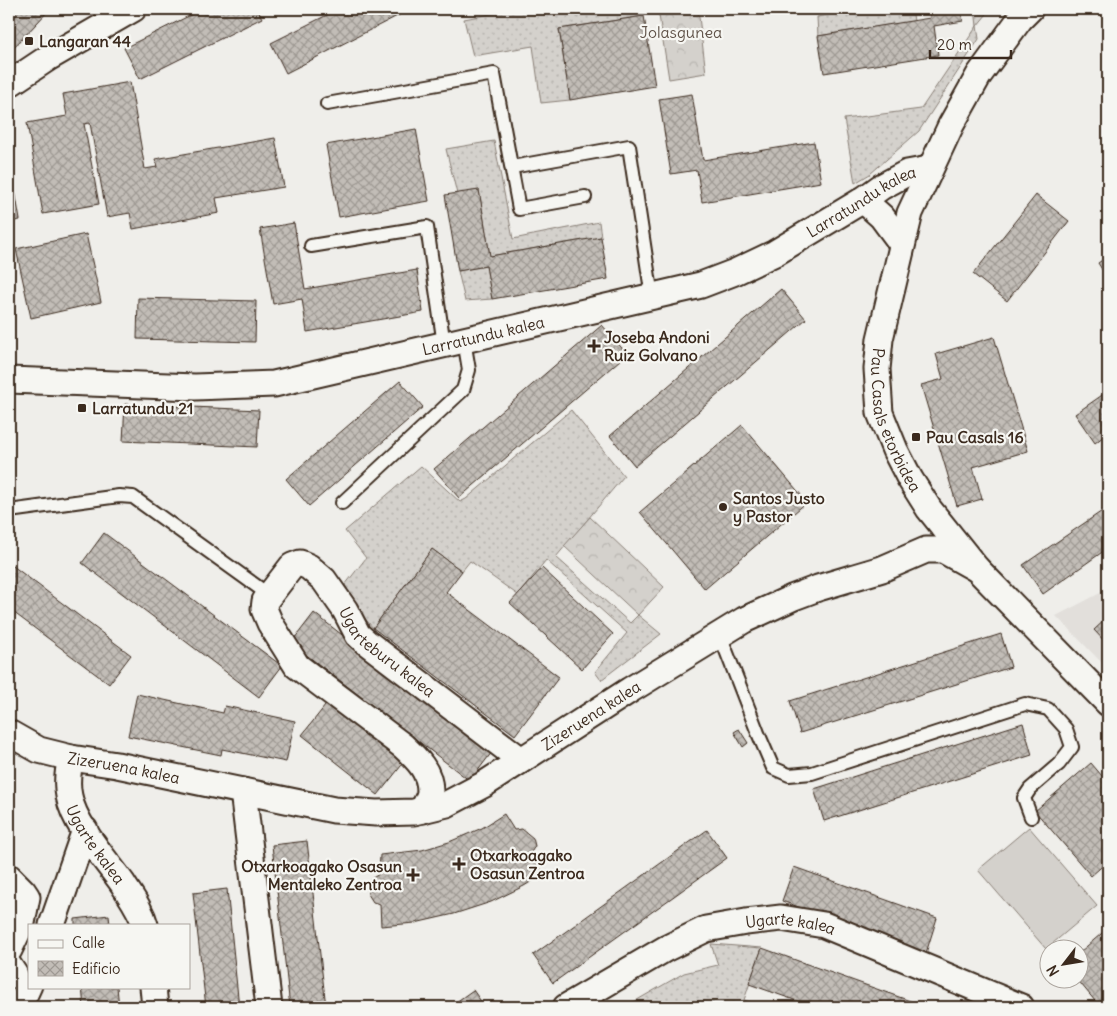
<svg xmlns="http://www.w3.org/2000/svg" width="1117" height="1016" viewBox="0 0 1117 1016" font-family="Delius,sans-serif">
  <defs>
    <pattern id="grass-dots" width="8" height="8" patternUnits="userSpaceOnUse" patternTransform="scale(1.25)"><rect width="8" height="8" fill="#d4d1cc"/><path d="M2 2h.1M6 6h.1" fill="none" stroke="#b7b4af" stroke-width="1.8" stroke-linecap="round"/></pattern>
    <pattern id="forest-crowns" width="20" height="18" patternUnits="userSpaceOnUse" patternTransform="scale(1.25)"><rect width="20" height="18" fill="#d4d1cc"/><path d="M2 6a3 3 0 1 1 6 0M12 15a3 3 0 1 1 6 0" fill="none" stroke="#b7b4af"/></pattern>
    <pattern id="building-cross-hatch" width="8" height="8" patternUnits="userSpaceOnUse" patternTransform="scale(1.25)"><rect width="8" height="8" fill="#c2bdb7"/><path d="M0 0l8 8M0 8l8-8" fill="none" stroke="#9f9a94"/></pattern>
  </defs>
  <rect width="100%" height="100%" fill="#efeeea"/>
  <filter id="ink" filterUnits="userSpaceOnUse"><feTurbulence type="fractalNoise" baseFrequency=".02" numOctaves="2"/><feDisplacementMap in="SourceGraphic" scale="10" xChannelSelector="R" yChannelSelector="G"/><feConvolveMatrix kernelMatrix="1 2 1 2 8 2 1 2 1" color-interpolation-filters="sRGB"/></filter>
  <g filter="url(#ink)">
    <path fill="#e2dfdb" d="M1108,589v80l-52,-53z"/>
    <g fill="url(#grass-dots)" stroke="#887e75">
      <path d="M517,9h126l1,7 -85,13 11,71 -29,3 -8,-57 -60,10 -9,-37z"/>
      <path d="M861,9h51l2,12 -96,15 -1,-19z"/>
      <path d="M975,9h16l-14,17 2,13 -60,92 -49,43 -15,9 -11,-64 77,-10 56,-83z"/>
      <path d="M494,141l19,98 86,-17 2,15 -111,19 -11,-66 -22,4 -11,-45z"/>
      <path d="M486,266l6,33 -27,2 -7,-30z"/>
      <path d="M571,410l53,66 -68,81 74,66 8,-8 23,19 -60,46 -6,-8 32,-39 -81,-73 -28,35 -48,-34 -8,10 -30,-22 -59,79 -11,-13 -17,-30 21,-27 -21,-27 76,-65 39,36 6,-3z"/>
      <path d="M711,944l51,4 -18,52 21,7h-140l59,-34 34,-8z"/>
    </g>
    <g fill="url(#forest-crowns)" stroke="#887e75">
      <path d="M658,9h40l8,64 -37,6z"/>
      <path d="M590,517l74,70 -26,28 -74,-69z"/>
    </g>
    <path fill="#d4d1cc" stroke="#887e75" d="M1029,827l68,79 -51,43 -68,-79z"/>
    <g fill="url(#building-cross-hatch)" stroke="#3b2a1e">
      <path d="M9,9h41l-41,44z"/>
      <path d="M203,9h54l5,9 -122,61 -16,-31z"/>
      <path d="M339,9h67l1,2 -121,62 -15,-30z"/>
      <path d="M928,9h33l2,12 -29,5 4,29 -114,18 -6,-37 112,-18z"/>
      <path d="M644,16l11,70 -85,14 -11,-71z"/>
      <path d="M130,82l15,87 12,-2 -2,-8 120,-21 9,49 -68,11 3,15 -86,16 -3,-16 -23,4 -17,-94 -6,1 15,80 -56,10 -16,-91 40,-7 -4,-22z"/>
      <path d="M692,94l11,66 111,-18 7,40 -119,20 -5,-32 -26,4 -12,-75z"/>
      <path d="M416,129l13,72 -90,16 -13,-72z"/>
      <path d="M9,155l11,65 -11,2z"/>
      <path d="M479,190l11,66 111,-19 7,42 -116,20 -6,-33 -28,5 -13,-76z"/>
      <path d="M1036,195l33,26 -62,80 -34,-27z"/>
      <path d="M294,223l11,66 112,-19 6,42 -116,20 -5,-33 -29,5 -13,-75z"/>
      <path d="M86,234l15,68 -70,16 -15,-69z"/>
      <path d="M1108,256v23l-10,-16z"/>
      <path d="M781,289l25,30 -171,147 -25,-30z"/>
      <path d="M138,298l118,3 -1,41 -118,-3z"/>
      <path d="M602,325l25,29 -168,144 -25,-29z"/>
      <path d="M994,337l34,114 -55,16 9,32 -25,7 -36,-121 22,-6 -7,-25z"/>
      <path d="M400,381l23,26 -114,99 -23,-27z"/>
      <path d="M1108,391v42l-13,10 -20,-29z"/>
      <path d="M125,404l134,6 -2,37 -134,-6z"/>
      <path d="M742,425l65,77 -102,87 -65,-77z"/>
      <path d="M1108,507v41l-65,46 -20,-29z"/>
      <path d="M104,533l178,133 -23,31 -177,-134z"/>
      <path d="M432,549l30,22 -16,21 113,85 -44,58 -142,-107z"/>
      <path d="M9,563l122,92 -22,29 -100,-75z"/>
      <path d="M542,568l71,66 -31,35 -72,-66z"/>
      <path d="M314,613l178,139 -22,29 -179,-138z"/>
      <path d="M1108,617v28l-14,-15z"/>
      <path d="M1001,634l10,33 -211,66 -10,-32z"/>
      <path d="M137,694l86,19 2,-7 70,15 -9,41 -64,-13 -1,6 -93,-19z"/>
      <path d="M329,701l76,60 -27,34 -76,-60z"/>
      <path d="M1023,723l9,32 -208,66 -10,-32z"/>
      <path d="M739,729l9,14 -5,4 -9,-15z"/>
      <path d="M1091,763l17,20v78l-17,15 -56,-65z"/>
      <path d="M504,814l10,16 8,-1 11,9 2,8 -5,8 14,20 -20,12 -33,16 -37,12 -39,9 -34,3 -1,-22 -7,-2 -5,-8 -1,-9 4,-6 8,-5 1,-19 42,-5 27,-8 33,-14z"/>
      <path d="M707,830l20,28 -174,125 -20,-28z"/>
      <path d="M307,841l19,166h-36l-18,-162z"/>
      <path d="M794,867l143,51 -11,35 -144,-52z"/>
      <path d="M227,889l12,118h-33l-13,-114z"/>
      <path d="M109,915l1,10h-35v-6z"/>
      <path d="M1108,928v79h-8l-24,-29h4v-26z"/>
      <path d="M762,948l165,59h-113l-65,-23z"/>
      <path d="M82,987h35l2,20h-35z"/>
      <path d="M473,990l12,17h-36z"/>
    </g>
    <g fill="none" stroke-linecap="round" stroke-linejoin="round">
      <g stroke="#3b2a1e" stroke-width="16">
        <g id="lane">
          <path d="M327,104l167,-30 25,135 66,-12"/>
          <path d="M512,167l117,-21 23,151"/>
          <path d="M311,246l116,-19 17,118"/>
          <path d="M342,503l121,-113 6,-20 -5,-30"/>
          <path d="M9,511l110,-15 14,1 136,98"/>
          <path d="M720,635l38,98 15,35 16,7 23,-2 213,-69 23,5 18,20 6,18 -13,17 -29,25 -6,9 7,19"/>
        </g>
      </g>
      <g stroke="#3b2a1e" stroke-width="29">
        <g id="street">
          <path id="s1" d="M1030,9l-10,10 -41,56 -28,50 -41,88 -30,126 -3,30 3,44 15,37 15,29 19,30 48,60 131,134"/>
          <path d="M9,84l39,-26 85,-49"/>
          <path d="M863,200l19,17 20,27"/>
          <path id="s2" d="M9,380l186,7 79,-3 427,-99 34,-13 40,-19 88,-53 18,-13 26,-14 22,-4"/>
          <path id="s3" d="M9,733l30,17 32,8 46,7 217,45 42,3 38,-1 33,-8 36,-19 147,-95 114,-70 50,-23 24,-9 64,-19 44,-19h17l34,19"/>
          <path id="s4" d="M71,758c-3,12 -5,25 -2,38 5,29 37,64 54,88 8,13 18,26 22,41"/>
          <path d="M243,791l26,216"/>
          <path id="s5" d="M423,810c2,-6 7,-13 7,-19 0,-20 -13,-32 -27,-45l-106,-80 -27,-43 -6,-14 1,-8 27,-35 8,-3 9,4 15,13 21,30 13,25 8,7 155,118"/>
          <path d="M9,877l14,14 4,6 -5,26 -13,27"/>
          <path d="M52,925l33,-95"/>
          <path d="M9,966l6,9"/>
          <path d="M153,987l2,20"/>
          <path d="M19,1007l10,-22"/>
          <path id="s6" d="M566,1007l99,-58 41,-20 40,-7 35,-4 43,7 197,82"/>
        </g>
      </g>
      <use href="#lane" stroke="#f6f6f2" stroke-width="12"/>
      <use href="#street" stroke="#f6f6f2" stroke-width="25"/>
    </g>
  </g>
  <g fill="#3b2a1e" stroke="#f6f6f2" stroke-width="2">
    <rect x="24" y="36" width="10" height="10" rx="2.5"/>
    <path d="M591.5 338.5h5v5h5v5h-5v5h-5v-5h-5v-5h5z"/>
    <rect x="77" y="403" width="10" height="10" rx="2.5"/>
    <rect x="911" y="432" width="10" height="10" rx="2.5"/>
    <circle cx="723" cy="507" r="5"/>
    <path d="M456.5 856.5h5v5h5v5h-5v5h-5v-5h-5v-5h5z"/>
    <path d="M410.5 867.5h5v5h5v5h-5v5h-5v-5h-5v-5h5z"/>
  </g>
  <g text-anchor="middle" stroke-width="4.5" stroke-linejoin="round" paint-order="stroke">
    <g font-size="16" fill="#61544a" stroke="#f6f6f2">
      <text x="681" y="38">Jolasgunea</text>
    </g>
    <g font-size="16" font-weight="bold" fill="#3b2a1e" stroke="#f6f6f2" text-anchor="start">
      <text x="39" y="47">Langaran 44</text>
      <text x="604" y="343">Joseba Andoni<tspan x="604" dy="18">Ruiz Golvano</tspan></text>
      <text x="92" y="414">Larratundu 21</text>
      <text x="926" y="443">Pau Casals 16</text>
      <text x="733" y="504">Santos Justo<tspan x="733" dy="18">y Pastor</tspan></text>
      <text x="470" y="861">Otxarkoagako<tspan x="470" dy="18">Osasun Zentroa</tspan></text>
      <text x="402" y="872" text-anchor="end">Otxarkoagako Osasun<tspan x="402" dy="18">Mentaleko Zentroa</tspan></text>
    </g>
    <g font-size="16" fill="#3b2a1e" stroke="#f6f6f2">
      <text dy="6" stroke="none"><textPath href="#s2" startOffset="885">Larratundu kalea</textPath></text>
      <text dy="6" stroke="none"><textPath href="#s2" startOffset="480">Larratundu kalea</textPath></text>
      <text dy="6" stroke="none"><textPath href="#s1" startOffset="452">Pau Casals etorbidea</textPath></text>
      <text dy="6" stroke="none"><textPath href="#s5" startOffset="461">Ugarteburu kalea</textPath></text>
      <text dy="6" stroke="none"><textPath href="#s3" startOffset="619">Zizeruena kalea</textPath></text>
      <text dy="6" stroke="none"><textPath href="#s3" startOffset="121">Zizeruena kalea</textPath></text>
      <text dy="6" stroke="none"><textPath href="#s4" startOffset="94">Ugarte kalea</textPath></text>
      <text dy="6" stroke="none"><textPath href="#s6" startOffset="246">Ugarte kalea</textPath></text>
    </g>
  </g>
  <rect width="1117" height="1016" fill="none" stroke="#f6f6f2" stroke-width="30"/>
  <rect x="15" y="15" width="1087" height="986" fill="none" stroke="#3b2a1e" stroke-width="2" filter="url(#ink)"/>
  <rect x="28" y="924" width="162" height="65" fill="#f6f6f2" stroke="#aba49d"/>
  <rect x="38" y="940" width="25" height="8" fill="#f6f6f2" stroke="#aba49d"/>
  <text x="72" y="948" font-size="15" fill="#3b2a1e">Calle</text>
  <rect x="38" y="961" width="25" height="15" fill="url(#building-cross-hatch)" stroke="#aba49d"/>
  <text x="72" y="974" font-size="15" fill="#3b2a1e">Edificio</text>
  <g transform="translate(1064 964) rotate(239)"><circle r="24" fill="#f6f6f2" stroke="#aba49d"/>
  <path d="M0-4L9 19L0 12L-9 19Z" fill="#3b2a1e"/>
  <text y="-8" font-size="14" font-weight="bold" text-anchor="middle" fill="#3b2a1e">N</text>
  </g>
  <path d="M930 50v8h81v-8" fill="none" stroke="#3b2a1e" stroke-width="2.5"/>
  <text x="937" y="50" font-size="15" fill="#3b2a1e" stroke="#f6f6f2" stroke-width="4" paint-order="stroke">20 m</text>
</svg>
